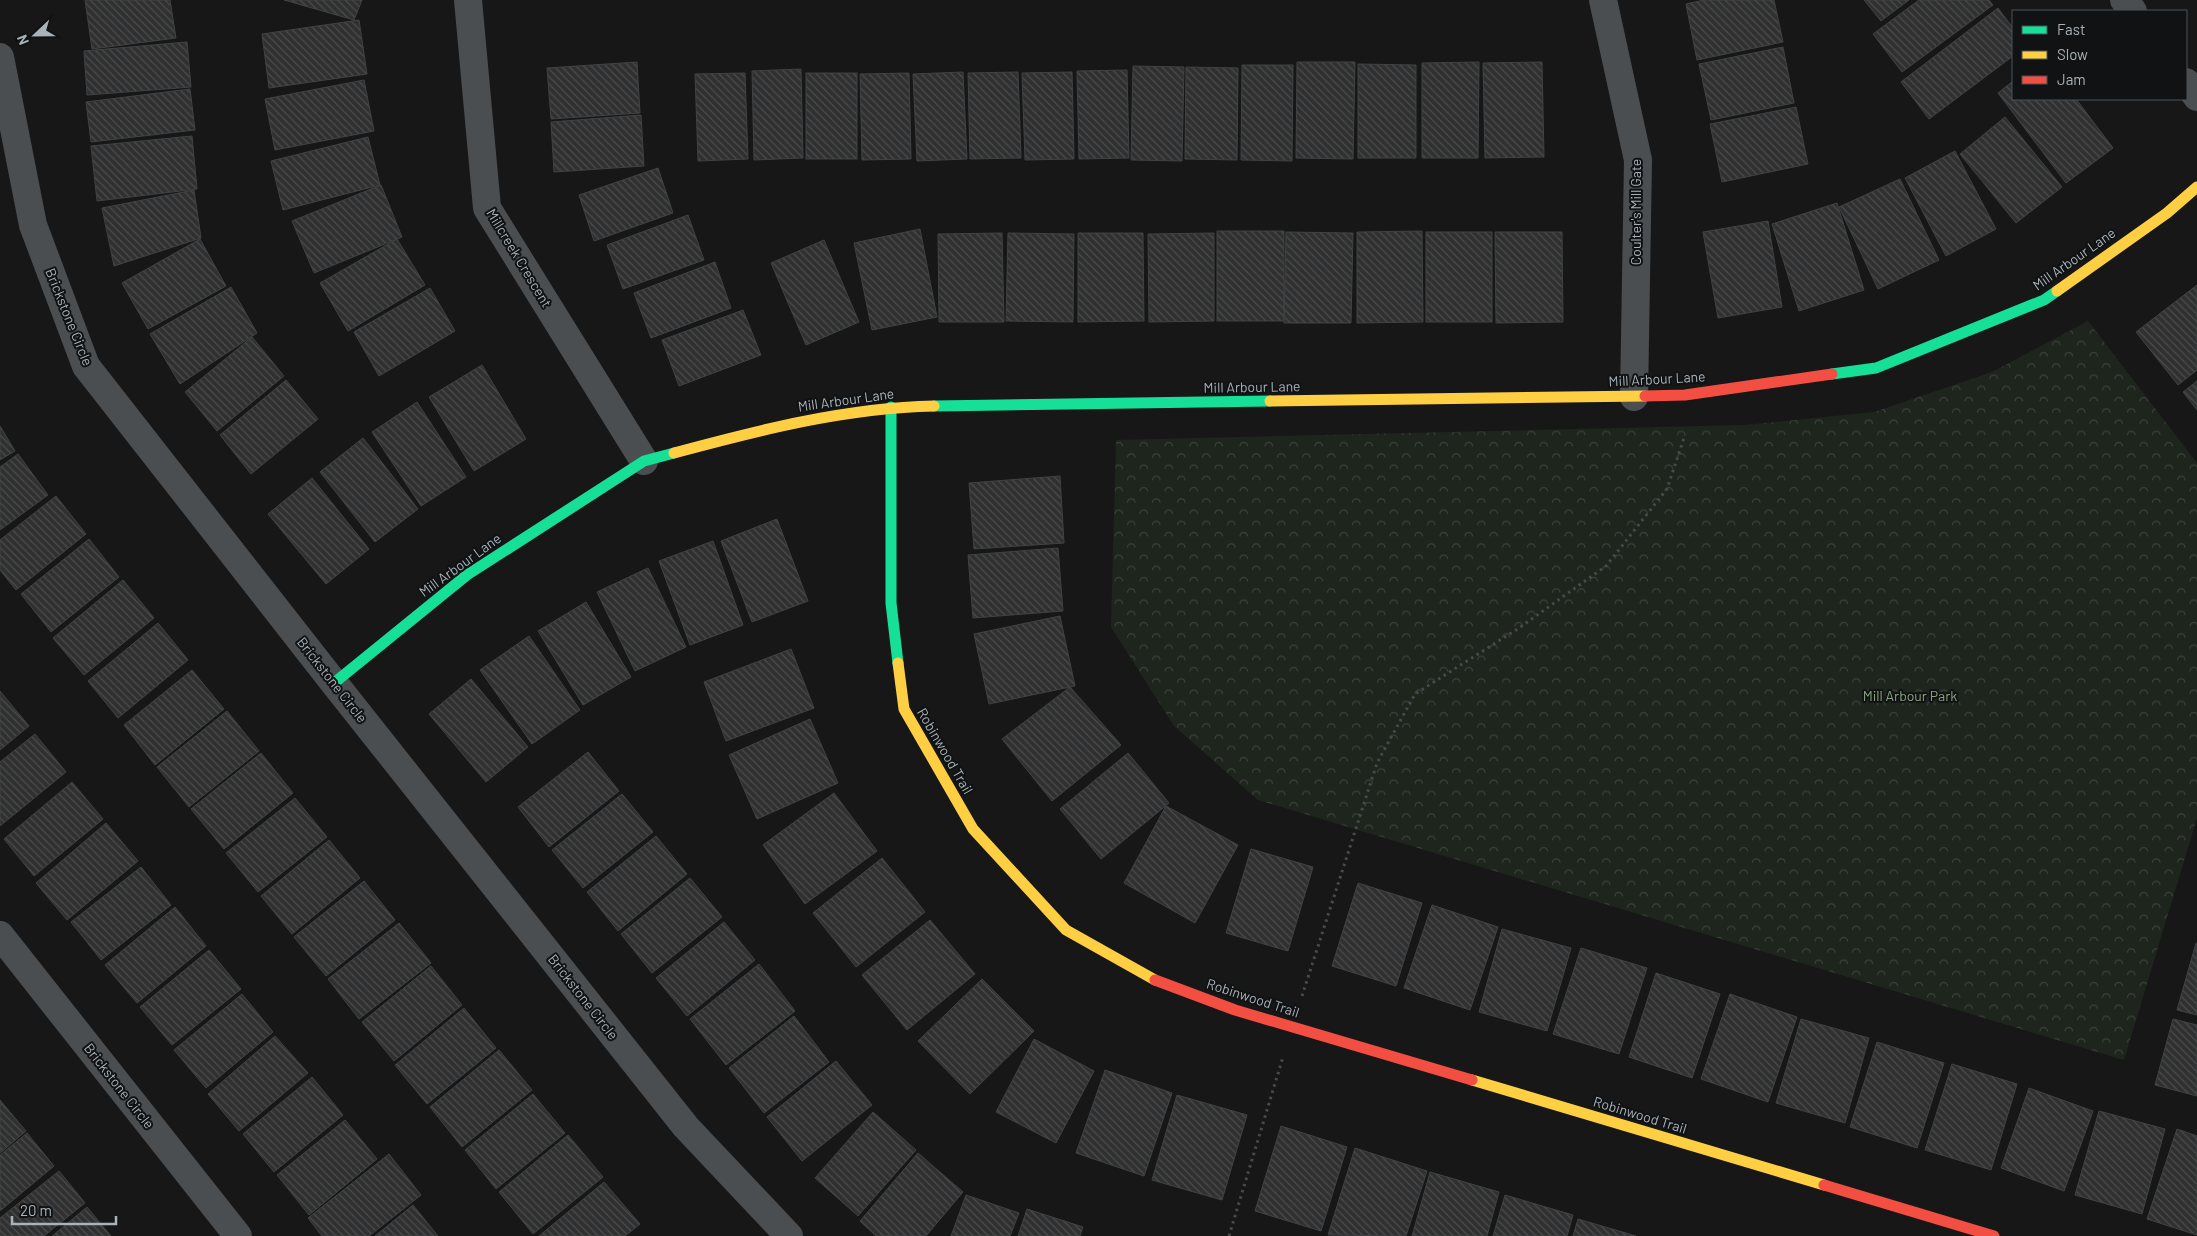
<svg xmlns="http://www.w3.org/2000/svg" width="2197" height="1236" viewBox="0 0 2197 1236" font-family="Barlow,sans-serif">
  <defs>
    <pattern id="forest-crowns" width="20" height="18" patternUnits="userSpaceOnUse" patternTransform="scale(1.25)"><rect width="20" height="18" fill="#1e251d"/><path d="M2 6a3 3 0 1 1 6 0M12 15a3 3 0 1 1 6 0" fill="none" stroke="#3c423c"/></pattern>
    <pattern id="building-back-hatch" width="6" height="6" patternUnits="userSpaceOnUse" patternTransform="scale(1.25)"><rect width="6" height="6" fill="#303031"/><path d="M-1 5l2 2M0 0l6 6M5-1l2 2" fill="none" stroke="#4b4c4d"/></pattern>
  </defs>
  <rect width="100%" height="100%" fill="#171717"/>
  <path fill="url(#forest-crowns)" d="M2088,321l109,142v355l-73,242 -866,-260 -84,-74 -63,-99 5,-187 629,-15 129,-13 118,-40z"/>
  <g fill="url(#building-back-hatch)" stroke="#404243">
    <path d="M85,0h85l6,38 -84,11z"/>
    <path d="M284,0h78l-8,20z"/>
    <path d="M1704,0h70l9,42 -86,18 -11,-56z"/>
    <path d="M1864,0h45l-28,21z"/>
    <path d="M1919,0h70l4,5 -91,67 -29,-38z"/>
    <path d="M1998,8l15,20v28l-84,63 -28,-37z"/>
    <path d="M359,20l8,54 -98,14 -7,-54z"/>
    <path d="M187,42l4,45 -104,8 -3,-44z"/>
    <path d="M1783,47l11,56 -83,17 -12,-56z"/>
    <path d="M637,62l3,51 -89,6 -4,-51z"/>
    <path d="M1297,62h58l-2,97 -57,-1z"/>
    <path d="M1479,62l-1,96h-56v-95z"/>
    <path d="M1542,62l2,95 -59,1 -2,-95z"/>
    <path d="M1358,64l58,1v93h-58z"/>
    <path d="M1242,65h51l-1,96 -51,-1z"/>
    <path d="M1133,66l51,1 -2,94 -51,-1z"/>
    <path d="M1186,67l52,1 -1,92 -52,-1z"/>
    <path d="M801,69l2,89 -49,2 -2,-89z"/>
    <path d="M1127,70l2,88 -50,1 -2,-88z"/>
    <path d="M963,72l4,87 -50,2 -4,-87z"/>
    <path d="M1018,72l3,86 -51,1 -2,-86z"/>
    <path d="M1072,72l2,87 -49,1 -3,-87z"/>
    <path d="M745,73l3,86 -50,2 -3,-87z"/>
    <rect x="806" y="73" width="51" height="86"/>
    <path d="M909,73l2,86 -49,1 -2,-86z"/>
    <path d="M364,80l10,51 -99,19 -10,-51z"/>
    <path d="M2013,81v18h63l37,49 -47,35 -68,-90z"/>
    <path d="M190,89l5,41 -104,12 -5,-40z"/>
    <path d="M1796,107l12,57 -86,18 -12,-58z"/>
    <path d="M641,115l3,51 -90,6 -3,-50z"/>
    <path d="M2005,117l57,70 -46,36 -56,-69z"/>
    <path d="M192,136l5,53 -100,12 -6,-55z"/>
    <path d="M368,137l12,48 -97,25 -12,-49z"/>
    <path d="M1955,151l41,78 -50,27 -41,-78z"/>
    <path d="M658,168l15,45 -79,28 -15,-46z"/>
    <path d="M1900,179l39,81 -61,29 -39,-82z"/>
    <path d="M381,185l21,52 -88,36 -22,-52z"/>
    <path d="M194,190l7,48 -87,28 -12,-58z"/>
    <path d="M1837,203l27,87 -65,21 -27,-87z"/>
    <path d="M688,215l16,45 -81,29 -16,-44z"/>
    <path d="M1768,221l14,86 -64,11 -15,-86z"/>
    <path d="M920,229l17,88 -65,13 -18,-87z"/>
    <rect x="1217" y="231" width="67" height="90"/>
    <path d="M1422,231l1,91 -66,1v-91z"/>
    <path d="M1286,232l67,1 -2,90h-67z"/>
    <rect x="1426" y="232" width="66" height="90"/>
    <path d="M1495,232h67l1,90 -67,1z"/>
    <path d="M1002,233l2,89h-65l-1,-88z"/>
    <path d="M1008,233l66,1 -1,88 -67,-1z"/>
    <path d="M1078,233h65l1,88 -66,1z"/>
    <path d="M1214,233v88l-65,1 -1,-88z"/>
    <path d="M200,239l26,47 -78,43 -26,-46z"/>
    <path d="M397,239l28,46 -77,46 -28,-48z"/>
    <path d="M824,240l35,82 -53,23 -35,-82z"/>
    <path d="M715,262l16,46 -80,30 -17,-45z"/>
    <path d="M2197,285v85l-19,15 -42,-53z"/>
    <path d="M231,287l26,46 -77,51 -30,-50z"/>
    <path d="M430,288l25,43 -76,45 -25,-44z"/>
    <path d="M743,310l18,45 -82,31 -17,-46z"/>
    <path d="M252,337l32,39 -67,55 -32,-39z"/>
    <path d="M482,365l44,74 -52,32 -45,-74z"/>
    <path d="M286,380l32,39 -67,55 -31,-39z"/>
    <path d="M2197,381v29l-14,-18z"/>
    <path d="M417,402l49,75 -45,29 -49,-74z"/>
    <path d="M0,426l15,25 -15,9z"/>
    <path d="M363,438l55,71 -43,33 -55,-70z"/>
    <path d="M18,454l30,41 -48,35v-63z"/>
    <path d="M1060,476l4,67 -90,6 -5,-66z"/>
    <path d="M312,478l57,71 -43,35 -58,-70z"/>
    <path d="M56,496l30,38 -70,56 -16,-20v-30z"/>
    <path d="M777,519l31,82 -56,21 -31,-81z"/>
    <path d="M89,539l30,38 -68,55 -30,-38z"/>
    <path d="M713,541l30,84 -53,20 -31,-84z"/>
    <path d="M1058,548l5,63 -90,7 -5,-63z"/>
    <path d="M648,568l38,79 -51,24 -38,-79z"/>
    <path d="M123,580l31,38 -70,57 -31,-37z"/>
    <path d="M586,602l45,75 -48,28 -45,-74z"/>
    <path d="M1060,616l15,70 -86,18 -15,-70z"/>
    <path d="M158,623l30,37 -70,58 -30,-37z"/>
    <path d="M529,636l51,74 -48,34 -52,-74z"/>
    <path d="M791,649l23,59 -88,33 -22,-59z"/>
    <path d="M192,670l32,39 -69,56 -31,-40z"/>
    <path d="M471,679l57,68 -42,35 -57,-68z"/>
    <path d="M1070,687l51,58 -69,56 -50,-62z"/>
    <path d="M0,691l29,35 -29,24z"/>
    <path d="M227,711l32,40 -70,56 -32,-40z"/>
    <path d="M810,719l28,64 -81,36 -28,-64z"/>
    <path d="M35,734l31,38 -66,54v-64z"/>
    <path d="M588,752l31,39 -70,56 -31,-40z"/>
    <path d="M261,753l32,40 -69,56 -33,-40z"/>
    <path d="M1128,753l41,50 -68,56 -41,-50z"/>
    <path d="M72,782l31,37 -69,57 -30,-37z"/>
    <path d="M834,793l43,58 -72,53 -42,-59z"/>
    <path d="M622,794l31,38 -70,56 -31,-38z"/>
    <path d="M295,798l32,39 -69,55 -32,-39z"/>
    <path d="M1166,806l72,39 -43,78 -71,-40z"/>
    <path d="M106,823l32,38 -71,59 -31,-37z"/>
    <path d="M656,836l31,38 -69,57 -31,-39z"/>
    <path d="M329,840l31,38 -68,56 -31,-38z"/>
    <path d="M1251,849l62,18 -25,84 -62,-18z"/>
    <path d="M882,858l43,54 -69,55 -43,-54z"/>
    <path d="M141,867l30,38 -70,55 -30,-38z"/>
    <path d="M690,878l32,39 -70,56 -31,-39z"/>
    <path d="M364,881l31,39 -69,56 -32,-39z"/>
    <path d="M1358,883l64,20 -26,83 -64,-20z"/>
    <path d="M1432,905l66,22 -28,83 -66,-22z"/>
    <path d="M175,907l31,39 -69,57 -32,-38z"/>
    <path d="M930,920l45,54 -68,56 -45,-55z"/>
    <path d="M724,922l31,38 -68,56 -31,-38z"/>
    <path d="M399,923l32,40 -72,56 -31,-40z"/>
    <path d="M1502,929l69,19 -24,83 -68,-19z"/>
    <path d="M2196,943l1,1v71l-20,-5z"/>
    <path d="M1581,948l66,20 -28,86 -66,-20z"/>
    <path d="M209,950l32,39 -69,56 -32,-38z"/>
    <path d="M759,964l36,47 -69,54 -36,-46z"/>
    <path d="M431,966l31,39 -68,56 -32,-39z"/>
    <path d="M1656,973l64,21 -28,84 -63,-21z"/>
    <path d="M982,979l52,52 -64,63 -52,-53z"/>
    <path d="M242,994l31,38 -67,56 -32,-38z"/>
    <path d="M1730,994l67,23 -29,85 -67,-23z"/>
    <path d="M464,1008l32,40 -69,56 -32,-39z"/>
    <path d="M794,1016l35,46 -65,51 -35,-45z"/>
    <path d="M1801,1019l68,19 -24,85 -69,-20z"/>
    <path d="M2173,1019l24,6v71l-42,-11z"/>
    <path d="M275,1036l33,37 -69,58 -31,-37z"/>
    <path d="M1034,1039l60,32 -38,72 -60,-31z"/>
    <path d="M1877,1042l67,21 -27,85 -67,-21z"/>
    <path d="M499,1050l33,40 -70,57 -32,-40z"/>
    <path d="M836,1061l36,44 -70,56 -35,-44z"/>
    <path d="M1952,1064l65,20 -26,86 -66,-20z"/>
    <path d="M1105,1070l67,23 -28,83 -68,-23z"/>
    <path d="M312,1077l31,38 -69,57 -31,-38z"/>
    <path d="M2029,1088l64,23 -29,80 -63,-23z"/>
    <path d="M533,1094l32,39 -69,56 -31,-39z"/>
    <path d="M1177,1095l70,20 -25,85 -70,-20z"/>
    <path d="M0,1100l26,31 -26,22z"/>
    <path d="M2099,1111l66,18 -23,85 -67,-19z"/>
    <path d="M873,1112l43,38 -58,66 -43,-38z"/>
    <path d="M345,1120l32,39 -68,56 -32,-40z"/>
    <path d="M1281,1126l66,21 -26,84 -66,-20z"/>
    <path d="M2177,1129l20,7v99l-50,-16z"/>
    <path d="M27,1133l27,33 -54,45v-56z"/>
    <path d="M568,1135l35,42 -70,57 -34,-42z"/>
    <path d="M1355,1148l72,23 -21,65 -78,-1z"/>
    <path d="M918,1153l45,39 -37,44h-50l-16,-15z"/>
    <path d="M389,1154l32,41 -52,41h-47l-14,-18z"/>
    <path d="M59,1171l26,32 -41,33h-44v-18z"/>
    <path d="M1430,1172l69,20 -12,44h-75z"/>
    <path d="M604,1182l36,42 -15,12h-86z"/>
    <path d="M966,1195l53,18 -9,23h-59z"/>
    <path d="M1505,1195l68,20 -6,21h-74z"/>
    <path d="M413,1205l25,31h-63z"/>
    <path d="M87,1207l24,29h-59z"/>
    <path d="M1027,1209l56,18 -3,9h-62z"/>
    <path d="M1578,1219l58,17h-63z"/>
  </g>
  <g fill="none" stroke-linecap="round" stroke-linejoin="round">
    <g stroke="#474a4b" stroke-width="3" stroke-dasharray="2.5 4" stroke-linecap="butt">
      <path d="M1302,996l75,-233 38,-69 104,-66 87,-62 61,-77 18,-54"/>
      <path d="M1229,1236l54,-179"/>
    </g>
    <g stroke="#4b4e50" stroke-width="28">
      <path d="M468,0l19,208 157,253"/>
      <path d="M1603,0l35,160 -4,237"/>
      <path d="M2124,0l9,11"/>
      <path d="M0,57l33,168 53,141 248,317 352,444 103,109"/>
      <path d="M2186,82l11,15"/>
      <path d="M0,935l238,301"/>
    </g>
    <g stroke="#16e098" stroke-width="11">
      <path d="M1832,374l44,-6 168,-68 13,-9"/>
      <path d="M934,406l336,-5"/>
      <path d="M891,407v196l7,60"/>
      <path d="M334,683l133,-108 177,-114 30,-8"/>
    </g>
    <g stroke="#ffcf43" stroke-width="11">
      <path d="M2057,291l110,-78 30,-26"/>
      <path d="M1270,401l375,-5"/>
      <path d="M674,453c85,-23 171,-45 260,-47"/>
      <path d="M898,663l6,46 69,120 93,101 89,50"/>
      <path d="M1472,1080l352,105"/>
    </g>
    <g stroke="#f24e42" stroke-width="11">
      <path d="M1645,396l40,-1 147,-21"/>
      <path d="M1155,980l80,30 237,70"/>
      <path d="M1824,1185l170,51"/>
    </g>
  </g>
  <g text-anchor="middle" stroke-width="4" stroke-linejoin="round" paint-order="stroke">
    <g font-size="14" fill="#a8b3b9" stroke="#111214">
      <text transform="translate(1636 212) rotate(-90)" y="5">Coulter's Mill Gate</text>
      <text transform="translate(519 258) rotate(59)" y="5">Millcreek Crescent</text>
      <text transform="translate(2074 259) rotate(-35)" y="5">Mill Arbour Lane</text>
      <text transform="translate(69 317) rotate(68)" y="5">Brickstone Circle</text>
      <text transform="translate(1657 379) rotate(-3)" y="5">Mill Arbour Lane</text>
      <text transform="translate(1252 387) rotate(-1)" y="5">Mill Arbour Lane</text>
      <text transform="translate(846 400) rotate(-8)" y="5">Mill Arbour Lane</text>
      <text transform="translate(460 565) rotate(-36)" y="5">Mill Arbour Lane</text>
      <text transform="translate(332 680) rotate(52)" y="5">Brickstone Circle</text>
      <text transform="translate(945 751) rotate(60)" y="5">Robinwood Trail</text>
      <text transform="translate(583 997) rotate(52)" y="5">Brickstone Circle</text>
      <text transform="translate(1253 998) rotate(18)" y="5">Robinwood Trail</text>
      <text transform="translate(119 1086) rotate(52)" y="5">Brickstone Circle</text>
      <text transform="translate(1640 1115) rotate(17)" y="5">Robinwood Trail</text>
    </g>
    <g font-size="14" fill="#88a57e" stroke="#111214">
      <text x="1910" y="701">Mill Arbour Park</text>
    </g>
  </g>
  <rect x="2012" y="10" width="175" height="90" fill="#111214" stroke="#4d5256"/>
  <rect x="2022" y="26" width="25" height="8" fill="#16e098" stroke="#4d5256"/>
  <text x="2057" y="35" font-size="15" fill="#a8b3b9">Fast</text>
  <rect x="2022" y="51" width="25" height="8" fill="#ffcf43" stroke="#4d5256"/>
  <text x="2057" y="60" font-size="15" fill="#a8b3b9">Slow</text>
  <rect x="2022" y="76" width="25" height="8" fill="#f24e42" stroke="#4d5256"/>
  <text x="2057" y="85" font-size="15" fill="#a8b3b9">Jam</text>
  <g transform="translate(35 35) rotate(248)" stroke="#111214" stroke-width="4" paint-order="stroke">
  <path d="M0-4L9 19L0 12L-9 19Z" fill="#a8b3b9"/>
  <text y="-8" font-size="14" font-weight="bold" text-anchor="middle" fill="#a8b3b9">N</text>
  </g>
  <path d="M12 1216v8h104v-8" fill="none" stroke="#a8b3b9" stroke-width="2.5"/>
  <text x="20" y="1216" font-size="15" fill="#a8b3b9" stroke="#111214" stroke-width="4" paint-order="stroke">20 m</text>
</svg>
